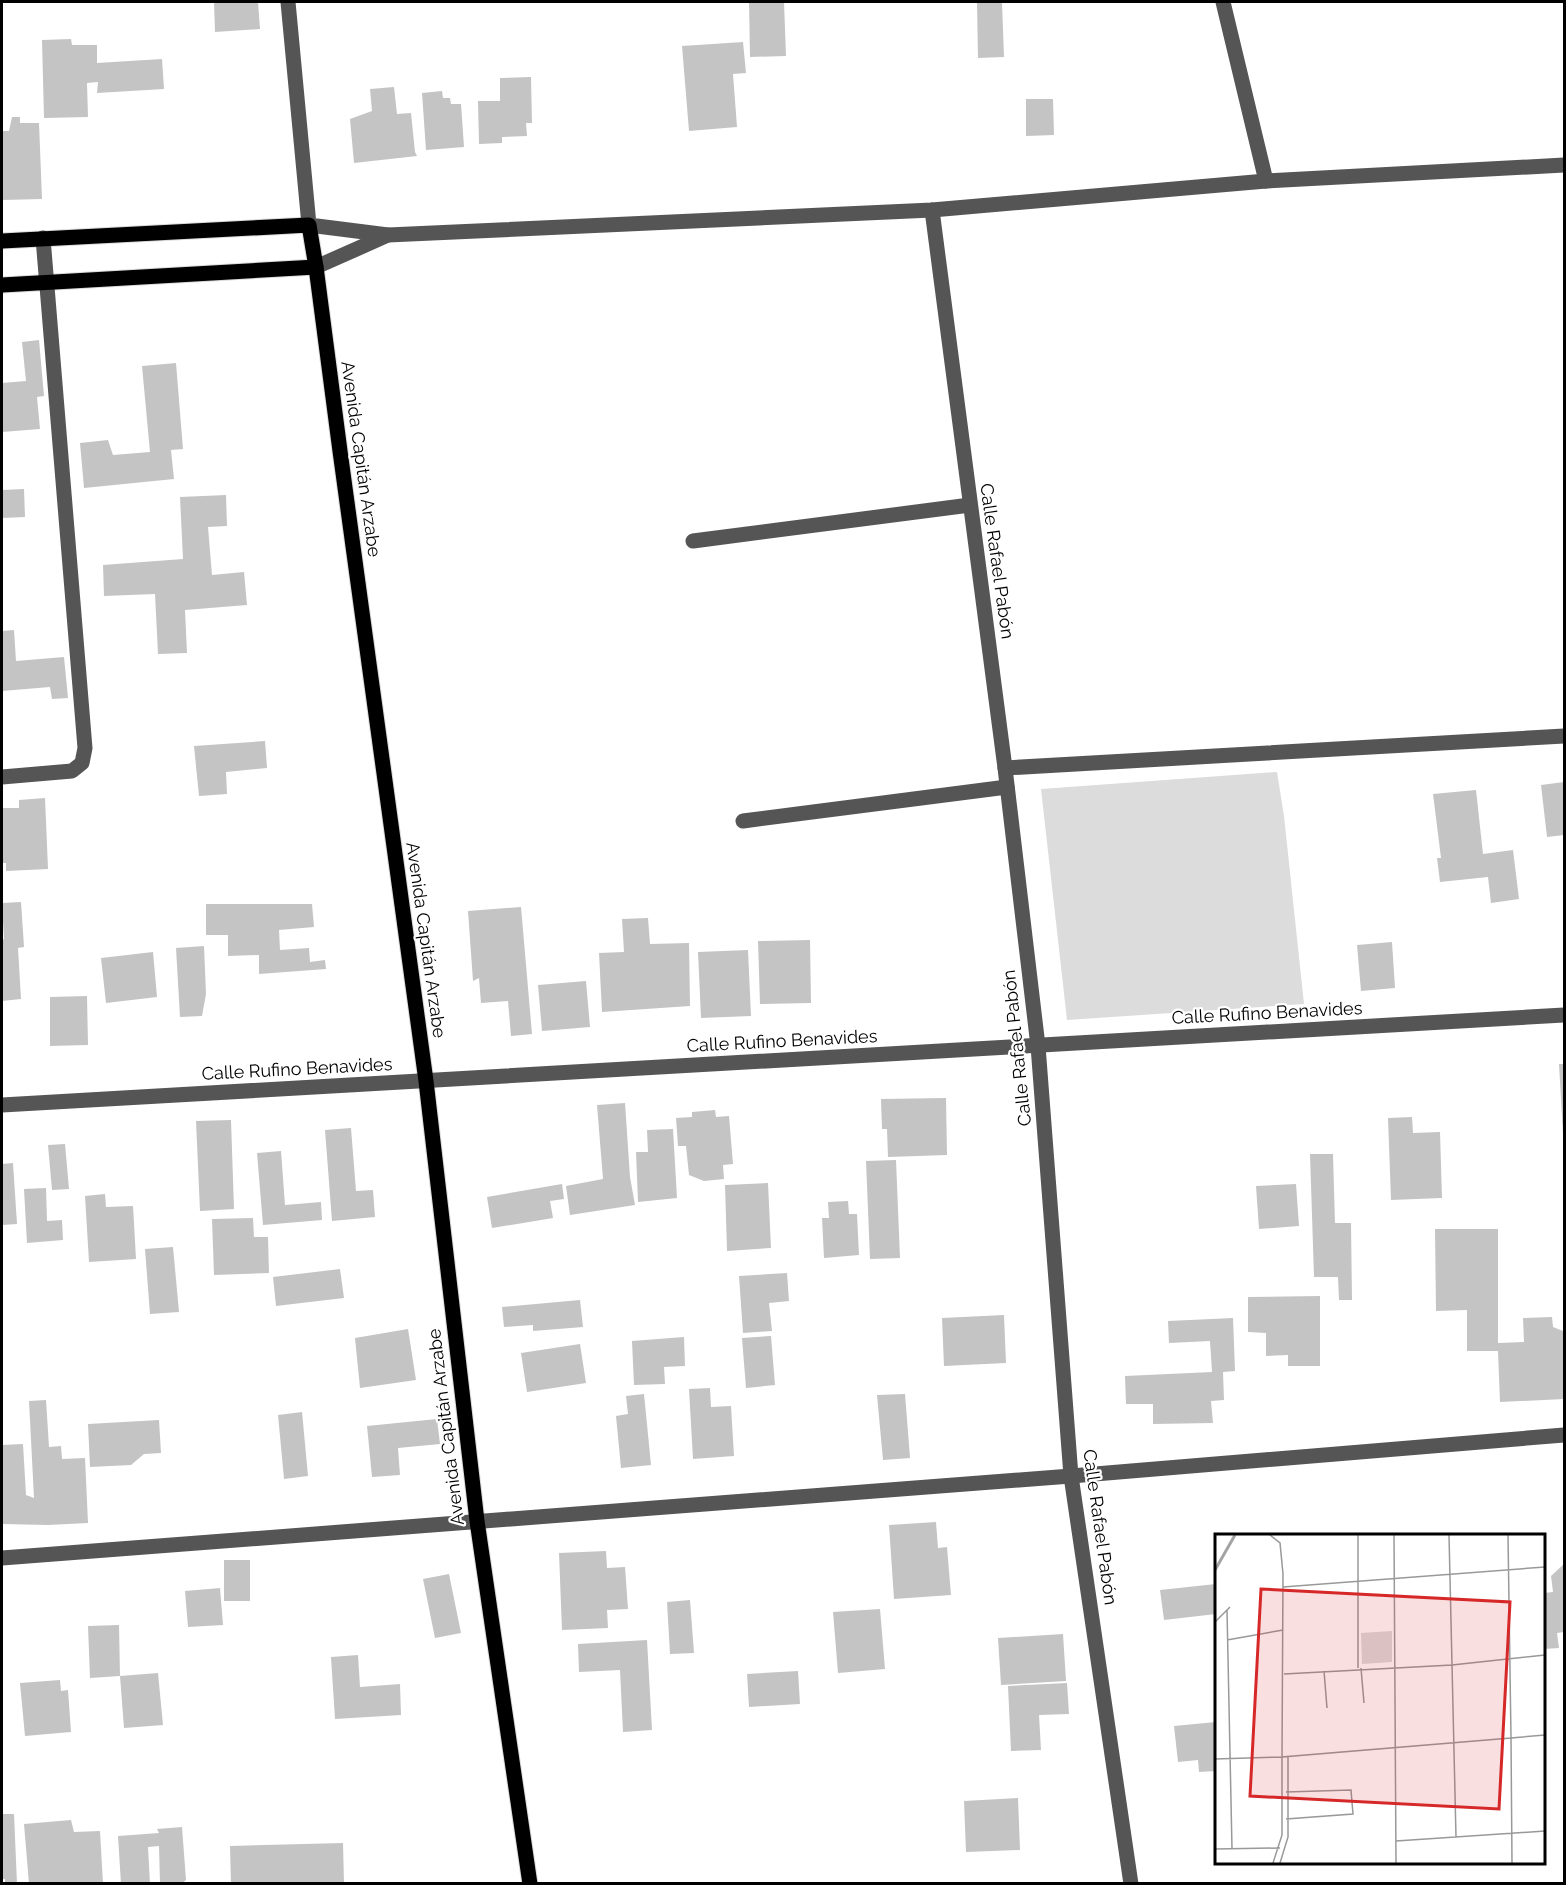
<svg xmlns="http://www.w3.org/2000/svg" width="1566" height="1885" viewBox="0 0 1566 1885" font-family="Raleway,sans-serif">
  <rect width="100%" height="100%" fill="#fff"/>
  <path fill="#dcdcdc" d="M1277,772l7,44 20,188 -237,16 -26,-231z"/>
  <g fill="#c4c4c4">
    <path d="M214,2h44l2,27 -45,3z"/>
    <path d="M749,2h35l2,54 -36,1z"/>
    <path d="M977,2h25l2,55 -26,1z"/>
    <path d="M71,39l1,6h25v18l65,-4 2,30 -67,4 1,-11 -11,1 1,34 -44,1 -2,-78z"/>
    <path d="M743,42l3,31 -13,1 4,53 -48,4 -7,-85z"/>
    <path d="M531,77l1,46h-6l1,13 -25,1v6l-23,1 -1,-43h22v-23z"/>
    <path d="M394,87l3,27 14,-1 4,39 2,4 -63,7 -4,-44 22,-8 -2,-22z"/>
    <path d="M442,91l1,7h7l1,6h10l3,43 -38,3 -4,-57z"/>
    <path d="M1026,99h27l1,36 -28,1z"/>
    <path d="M12,117h8v6h19l3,76 -40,1v-69h7z"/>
    <path d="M39,340l5,56 -7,1 3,32 -38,3v-49l24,-2 -4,-39z"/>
    <path d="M176,363l7,86 -12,1 3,29 -90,9 -4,-45 28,-3 5,15 37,-3 -8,-86z"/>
    <path d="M24,489l1,28 -23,1v-28z"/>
    <path d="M226,495l1,31 -19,1 4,48 32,-3 3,33 -62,5 2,43 -29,1 -3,-60 -51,2 -1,-31 80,-6 -3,-62z"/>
    <path d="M14,630l2,31 48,-4 4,41 -16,1 -2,-12 -48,4v-60z"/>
    <path d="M265,741l2,27 -41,4 1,22 -28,2 -5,-50z"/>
    <path d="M1564,782v53l-17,2 -6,-52z"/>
    <path d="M1476,790l7,64 30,-4 6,49 -28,4 -3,-26 -48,5 -3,-24h4l-8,-64z"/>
    <path d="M45,798l3,71 -42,2v-8h-4v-55h17v-8z"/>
    <path d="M21,902l3,45 -6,1 3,51 -19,2v-61l2,-1 -2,-36z"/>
    <path d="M206,904h106l2,23 -35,3 1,20 29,-2 1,14 15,-2 1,9 -67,5v-19l-31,1v-21h-22z"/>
    <path d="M521,907l11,127 -21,2 -3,-35 -27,2 -2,-25 -6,3 -5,-70z"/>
    <path d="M648,918l2,26 39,-1 1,63 -88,6 -3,-59 25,-1 -2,-33z"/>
    <path d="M810,940l1,63 -51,1 -2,-63z"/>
    <path d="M1392,942l3,46 -34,3 -4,-46z"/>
    <path d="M204,946l2,48 -4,22 -22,1 -4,-69z"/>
    <path d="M748,950l3,66 -50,2 -3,-66z"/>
    <path d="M153,952l4,45 -51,6 -5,-45z"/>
    <path d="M586,981l4,46 -48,4 -4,-46z"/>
    <path d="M87,996l1,49 -38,1v-49z"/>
    <path d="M1559,1064h5v70h-1z"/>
    <path d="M946,1098l1,57 -59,2 -1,-28h-5l-1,-30z"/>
    <path d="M625,1103l5,74 5,28 -65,10 -4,-29 37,-7 -6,-74z"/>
    <path d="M715,1110l1,7 13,-1 4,48 -10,1 1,14 -20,2 -15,-6 -3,-29h-8l-2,-28 16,-1v-5z"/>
    <path d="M1412,1117l1,16 27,-1 2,66 -51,2 -3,-82z"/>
    <path d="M231,1120l3,89 -34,2 -4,-90z"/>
    <path d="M351,1128l5,63 17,-1 2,27 -43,4 -7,-91z"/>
    <path d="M673,1129l4,69 -39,4 -2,-50h12l-1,-22z"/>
    <path d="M65,1144l4,45 -17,1 -4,-45z"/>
    <path d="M281,1151l4,54 36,-3 1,18 -59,5 -6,-72z"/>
    <path d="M1310,1154h23l2,69h16l1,77h-13l-1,-23h-24z"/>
    <path d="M896,1160l4,98 -30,1 -4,-98z"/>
    <path d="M13,1163l4,61 -15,1v-61z"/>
    <path d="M768,1183l3,65 -44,3 -2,-66z"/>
    <path d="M562,1184l2,15 -14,2 3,17 -61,10 -5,-31z"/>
    <path d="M1296,1184l3,42 -40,3 -3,-43z"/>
    <path d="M46,1188l1,33 15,-1 1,20 -36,3 -3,-54z"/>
    <path d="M105,1194l1,13 27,-1 3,53 -47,3 -4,-66z"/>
    <path d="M848,1201l1,13h8l2,41 -35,3 -2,-40h7l-1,-16z"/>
    <path d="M253,1218l1,19h14l1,36 -55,2 -2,-56z"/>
    <path d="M1435,1229h63v114l26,-1 -1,-24 29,-1 1,10 10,4 1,68 -64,3 -2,-51h-31v-41l-31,1z"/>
    <path d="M173,1247l6,65 -29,2 -5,-65z"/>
    <path d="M340,1269l4,29 -68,8 -3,-29z"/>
    <path d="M787,1273l2,28 -20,2 3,28 -29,2 -4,-57z"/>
    <path d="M1320,1296v70h-32v-11l-22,1v-23l-18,-1v-35z"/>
    <path d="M580,1300l3,27 -50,4v-6l-29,2 -2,-20z"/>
    <path d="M1004,1315l2,48 -62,3 -2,-48z"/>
    <path d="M1233,1318l2,53 -12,1 1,28 -13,1 2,22 -60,1v-20h-27l-1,-28 87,-4 -2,-31 -41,2 -1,-22z"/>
    <path d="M408,1329l8,51 -56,8 -5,-50z"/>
    <path d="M771,1336l4,49 -29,3 -4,-50z"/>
    <path d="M684,1337l1,29 -21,1 1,17 -31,1 -2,-44z"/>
    <path d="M580,1344l6,39 -59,9 -6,-39z"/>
    <path d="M710,1388l1,19 20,-1 3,50 -41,3 -4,-70z"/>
    <path d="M644,1394l7,71 -30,3 -5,-52 12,-2 -2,-18z"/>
    <path d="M905,1394l5,64 -27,2 -6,-65z"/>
    <path d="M46,1400l3,47 12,-1 1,13 23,-1 3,65 -40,2 -46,-1v-79l21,-1 3,51 8,3 -5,-97z"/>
    <path d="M302,1412l6,64 -24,3 -6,-64z"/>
    <path d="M437,1419l3,25 -42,4 2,27 -28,2 -5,-51z"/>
    <path d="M159,1420l2,33 -17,1 -13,11 -41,2 -2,-43z"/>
    <path d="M936,1522l2,26 9,-1 4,48 -57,4 -5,-74z"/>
    <path d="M606,1551l1,17 18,-1 3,42 -21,1 1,18 -46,2 -3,-77z"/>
    <rect x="224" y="1560" width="26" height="41"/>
    <path d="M1564,1564v68l-7,1 2,15 -15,1v-56l9,-1 -2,-16z"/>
    <path d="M449,1574l12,59 -26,5 -12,-59z"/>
    <path d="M1216,1584v30l-52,6 -4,-30z"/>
    <path d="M220,1588l3,37 -35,2 -3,-36z"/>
    <path d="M690,1600l4,53 -24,1 -3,-52z"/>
    <path d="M880,1609l5,60 -47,4 -5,-61z"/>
    <path d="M119,1625l1,51 -30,2 -2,-52z"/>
    <path d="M1063,1634l3,47 -65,4 -3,-47z"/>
    <path d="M647,1640l5,90 -29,2 -3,-62 -41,2 -1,-28z"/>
    <path d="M358,1655l2,32 40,-3 1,31 -66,4 -4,-62z"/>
    <path d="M798,1671l2,33 -51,3 -2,-33z"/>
    <path d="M158,1673l5,52 -39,3 -4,-52z"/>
    <path d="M60,1680l1,11 7,-1 3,42 -46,4 -5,-53z"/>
    <path d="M1067,1683l2,31 -30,1 2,35 -30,1 -3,-65z"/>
    <path d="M1216,1722v49l-17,1 -1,-12 -20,2 -4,-36z"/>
    <path d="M1018,1798l2,52 -54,2 -2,-51z"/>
    <path d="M2,1814h12l3,70h-12v-5h-3z"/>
    <path d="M71,1820l3,12 26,-1 3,53h-74l-5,-60z"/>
    <path d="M182,1827l4,53 -5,4h-21l-1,-38 -11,1 2,37h-29l-3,-48 41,-3 -2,-4z"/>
    <path d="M343,1843l1,41h-113l-1,-38z"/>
  </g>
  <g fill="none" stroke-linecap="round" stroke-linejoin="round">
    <g stroke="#dbdbdb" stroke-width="17">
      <g id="major">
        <path d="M2,241l307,-16 7,42 24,184 86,630 51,440 53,363"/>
        <path d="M2,285l314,-18"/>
      </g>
    </g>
    <g stroke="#555" stroke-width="15">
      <path d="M288,2l21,223 79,10 544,-25 334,-29 298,-16"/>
      <path d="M1223,2l43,179"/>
      <path d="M932,210l73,558 33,278 33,430 60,408"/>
      <path d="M316,267l72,-32"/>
      <path d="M693,541l277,-36"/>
      <path d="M1005,768l559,-32"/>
      <path d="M2,777l70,-6 10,-8 3,-15 -42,-510"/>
      <path d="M743,821l264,-34"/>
      <path d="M2,1105l1562,-90"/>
      <path d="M2,1558l1069,-82 493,-41"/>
    </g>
    <use href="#major" stroke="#000" stroke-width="15"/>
  </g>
  <g text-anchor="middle" stroke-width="4.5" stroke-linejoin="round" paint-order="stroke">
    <g font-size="18" fill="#000" stroke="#fff">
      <text transform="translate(361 459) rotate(82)" y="6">Avenida Capitán Arzabe</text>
      <text transform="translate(997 561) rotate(82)" y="6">Calle Rafael Pabón</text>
      <text transform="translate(426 940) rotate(82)" y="6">Avenida Capitán Arzabe</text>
      <text transform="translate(1267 1013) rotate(-3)" y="6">Calle Rufino Benavides</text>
      <text transform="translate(782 1041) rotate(-3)" y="6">Calle Rufino Benavides</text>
      <text transform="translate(1017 1048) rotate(-96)" y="6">Calle Rafael Pabón</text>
      <text transform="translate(297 1069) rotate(-3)" y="6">Calle Rufino Benavides</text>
      <text transform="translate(446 1427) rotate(-97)" y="6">Avenida Capitán Arzabe</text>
      <text transform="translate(1100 1527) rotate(82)" y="6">Calle Rafael Pabón</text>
    </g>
  </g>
  <g transform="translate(1215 1534)">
    <rect width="330" height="330" fill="#fff"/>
    <path d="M177,97v31l-30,2 -1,-31z" fill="#dcdcdc"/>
    <path fill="none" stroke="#a3a3a3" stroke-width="3" d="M0,36l20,-35"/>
    <path fill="none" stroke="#999" stroke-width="1.5" d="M143,1v133M179,1l2,328M234,1l7,302M293,1l3,203M68,53l262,-20M12,76l5,239M0,88l15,-15M12,106l56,-10M146,134l3,35M109,137l3,37M69,140l168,-9 93,-10M0,225l67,-2 1,-183 -3,-31 -10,-8M71,258l65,-2 2,24 -67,5M181,307l149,-10M0,315l65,-1M58,329l9,-28v-78l229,-19M65,329l8,-26v-81M297,329l-1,-125 34,-3"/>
    <path fill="#d62828" fill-opacity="0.15" stroke="#d62828" stroke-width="3" d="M46,55l249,13 -11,207 -249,-13z"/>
    <rect width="330" height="330" fill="none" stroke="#000" stroke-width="3"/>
  </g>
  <rect width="1566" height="1885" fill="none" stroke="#000000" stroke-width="6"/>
</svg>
